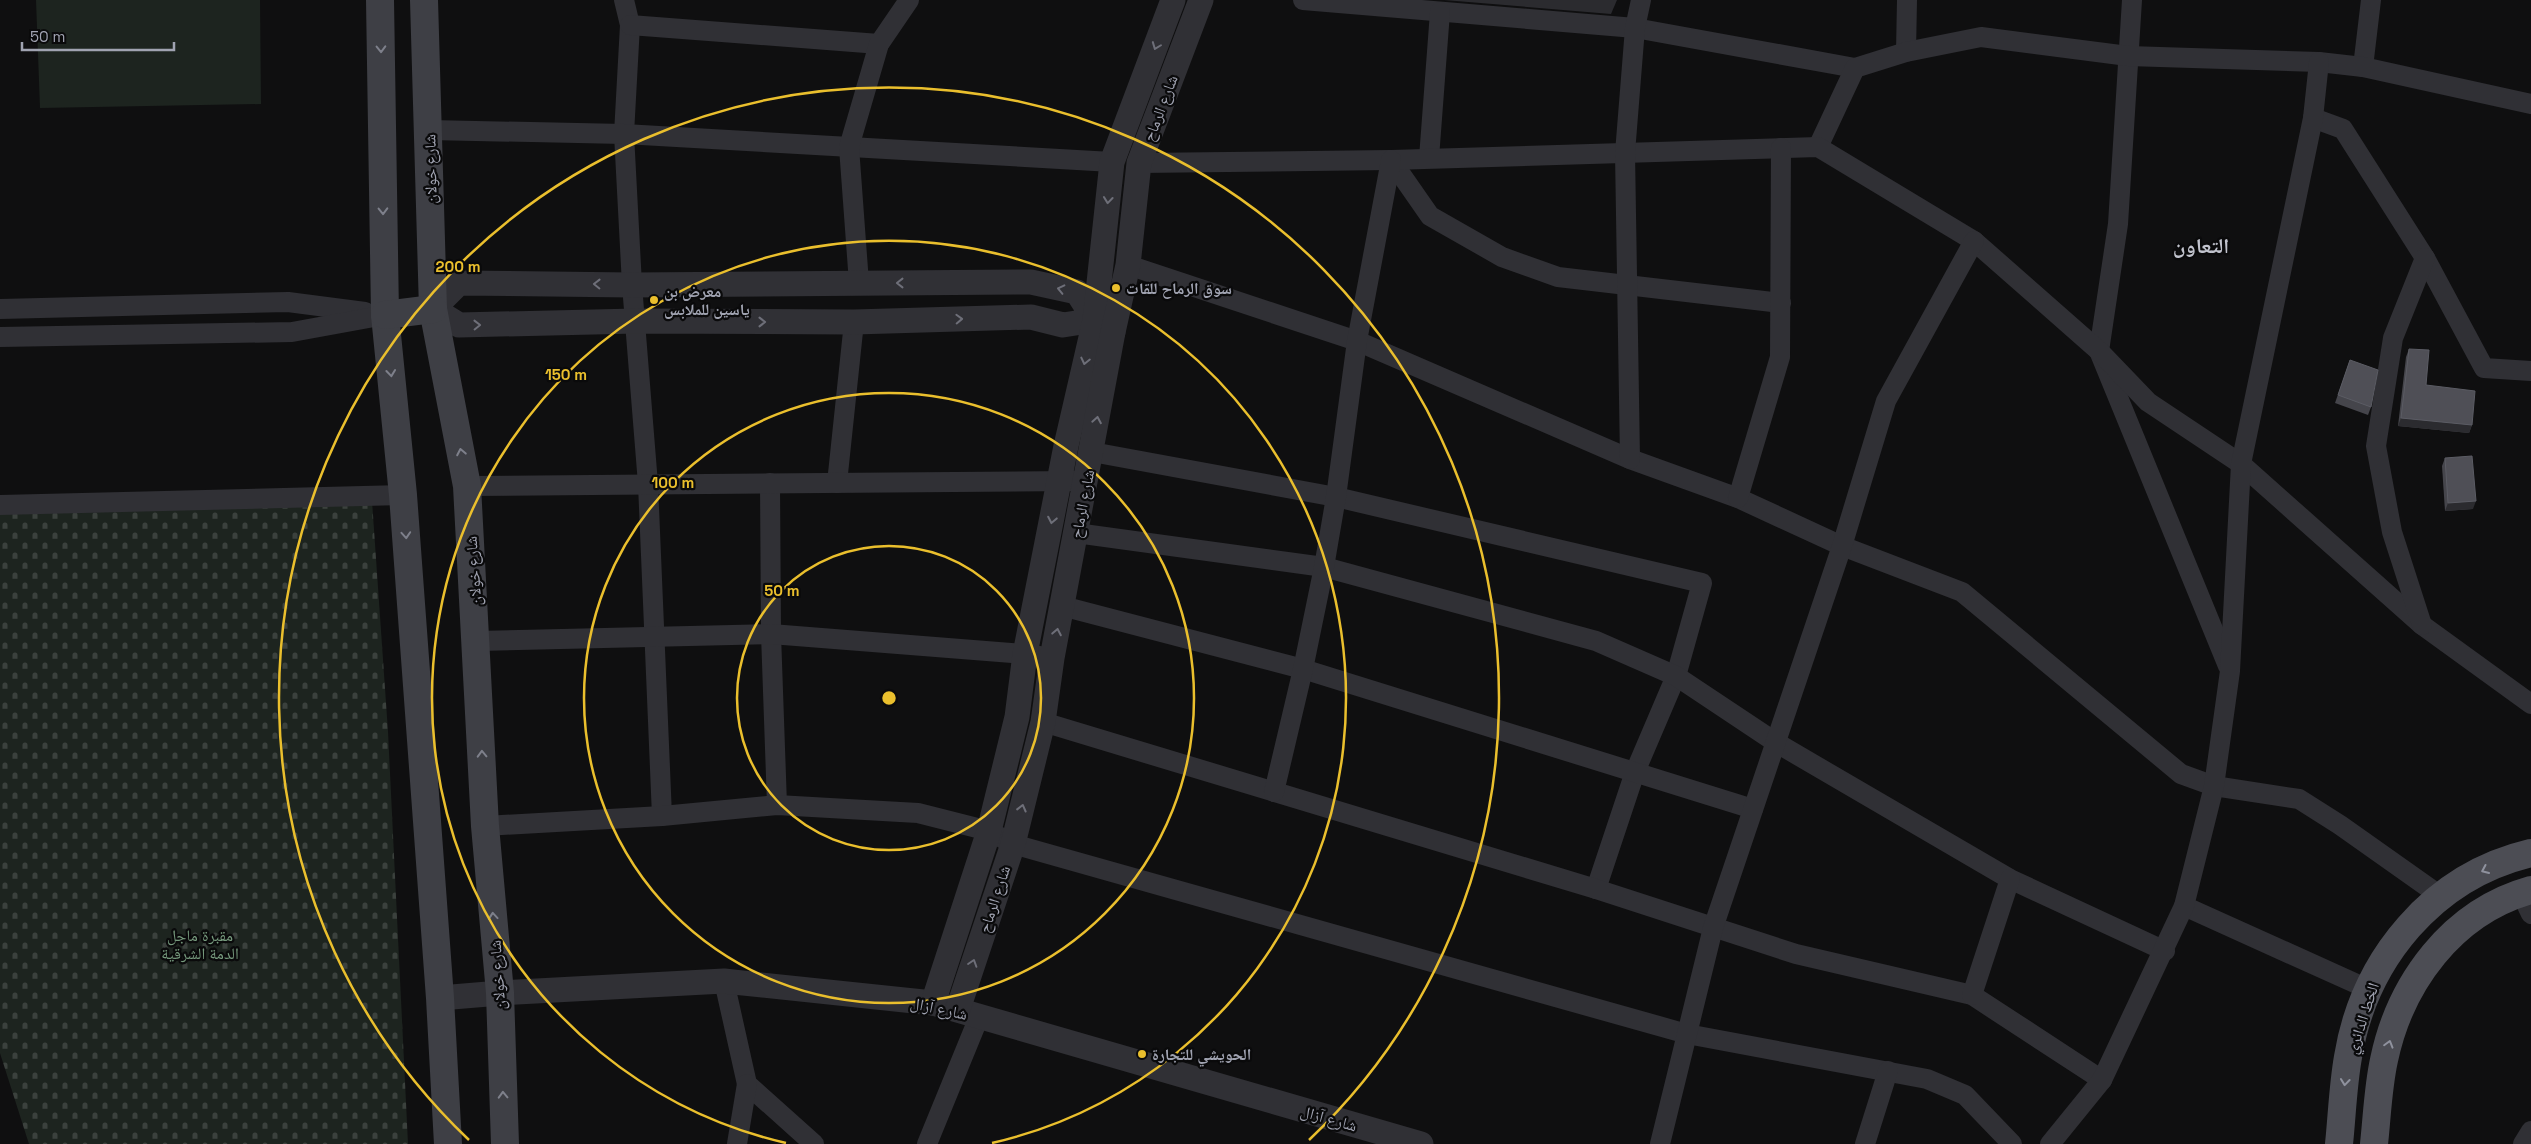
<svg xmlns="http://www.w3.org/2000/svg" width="2531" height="1144" viewBox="0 0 2531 1144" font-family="'Space Grotesk','Noto Naskh Arabic',sans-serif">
  <defs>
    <pattern id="cemetery-stones" width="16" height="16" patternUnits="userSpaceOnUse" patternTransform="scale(1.25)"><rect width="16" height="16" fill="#1d241f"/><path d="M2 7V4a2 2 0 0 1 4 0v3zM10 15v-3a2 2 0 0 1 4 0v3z" fill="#3b413d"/></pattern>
  </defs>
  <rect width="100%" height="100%" fill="#0f0f10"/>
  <path fill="url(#cemetery-stones)" d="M372,501l16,231 20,412h-379l-29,-91v-543z"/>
  <path fill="#1d241f" d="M36,0h224l1,104 -221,4z"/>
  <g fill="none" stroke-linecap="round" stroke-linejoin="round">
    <g stroke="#303035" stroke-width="20">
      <path d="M624,0l6,25 -6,109 8,151 16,199 14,332"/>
      <path d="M1303,0l332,28 220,40"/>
      <path d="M2132,0l-14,224 -19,127 129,315"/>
      <path d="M630,25l249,19"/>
      <path d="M1906,52l1,-52"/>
      <path d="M2363,67l8,-67"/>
      <path d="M2313,118l30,11 82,129 59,110 47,3"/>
      <path d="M429,130l195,4 488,28"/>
      <path d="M1818,147l37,-79 51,-16 75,-15 147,19 191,6 44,5 168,37"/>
      <path d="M1429,158l11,-146"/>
      <path d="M1391,160l39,56 72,41 56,20 223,26"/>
      <path d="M1139,163l252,-3 427,-13 156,94 125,110 49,51 93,62 181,161 109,79"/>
      <path d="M1128,265l229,76 273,118 108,39 104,48 120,46 219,182 33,12 85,13 41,26 99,70"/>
      <path d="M859,283l-10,-136 30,-103 30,-44"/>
      <path d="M0,309l288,-7 77,10"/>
      <path d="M0,337l292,-5 93,-17"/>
      <path d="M1092,452l244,45 366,86 -26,93 -41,96 -39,117"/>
      <path d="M1630,459l-5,-306 10,-125 6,-28"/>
      <path d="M770,483l1,151 6,171"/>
      <path d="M837,483l17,-161"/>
      <path d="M467,486l607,-5"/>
      <path d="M1738,498l42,-141 1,-209"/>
      <path d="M0,505l403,-10"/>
      <path d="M1076,533l248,34 272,74 80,35 99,66 235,137 155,72"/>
      <path d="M1062,606l241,63 450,140"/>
      <path d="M2422,625l-30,-93 -16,-86 17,-108 32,-80"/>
      <path d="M477,641l294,-7 254,20 27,4"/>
      <path d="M1043,722l553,167 200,65 176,41 130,85"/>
      <path d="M1274,792l29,-123 21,-102 12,-70 21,-156 34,-181"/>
      <path d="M485,826l177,-10 115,-11 141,8 71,18 24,13 674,190 240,45 38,16 47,49"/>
      <path d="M2521,893l10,21"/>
      <path d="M2184,906l184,83"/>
      <path d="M724,981l23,103 67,60"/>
      <path d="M1972,995l38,-116"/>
      <path d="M737,1144l10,-60"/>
      <path d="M927,1144l52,-127"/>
      <path d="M1660,1144l53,-216 129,-382 44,-145 88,-160"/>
      <path d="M1865,1144l23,-73"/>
      <path d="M2050,1144l52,-64 82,-174 30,-120 16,-115 11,-207 72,-346 6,-56"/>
      <path d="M2523,1144l8,-13"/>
    </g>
    <g stroke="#303035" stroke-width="25">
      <path d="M1095,320l-32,5 -32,-8 -177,5 -218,-1 -177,4 -26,-16 26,-26 173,2 399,-3 46,10 18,28 18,12"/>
      <path d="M440,998l60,-5 224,-12 209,22 488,141"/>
      <path d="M933,1003l56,-172 28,-114 8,-63 41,-208 29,-126 17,-158 61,-162"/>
      <path d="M958,1009l55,-165 30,-122 9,-64 61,-326 15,-67 11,-102 62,-163"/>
    </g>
    <g stroke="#3e3f45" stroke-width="28">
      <path d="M380,0l5,315 18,180 37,503 8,146"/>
      <path d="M424,0l9,309 34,177 18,340 15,167 5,151"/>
      <path d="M385,315l48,-6"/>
    </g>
    <g stroke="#4c4d54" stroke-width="28">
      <path d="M2339,1144c3,-29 4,-59 9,-87 16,-98 85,-181 183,-204"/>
      <path d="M2374,1144c3,-27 4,-57 10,-84 16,-77 68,-148 147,-170"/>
    </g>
  </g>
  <g fill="#45454b">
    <path d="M2409,349l17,36 46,40 -3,8 -71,-7 8,-69z"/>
    <path d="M2350,360l21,47 -3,8 -33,-12z"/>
    <path d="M2445,458l28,51 -28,2 -3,-45z"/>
  </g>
  <g fill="#2b2b2f">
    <path d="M1444,0h173l-6,14z"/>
    <path d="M2401,418l71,7 -3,8 -71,-7z"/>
    <path d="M2476,501l-3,8 -28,2 3,-8z"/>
  </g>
  <g fill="#4f4f56" stroke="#5b5c64">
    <path d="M2409,349l20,1 -3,35 49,6 -3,34 -71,-7z"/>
    <path d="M2350,360l28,10 -7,37 -33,-12z"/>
    <path d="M2472,456l4,45 -28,2 -3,-45z"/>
  </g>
  <defs><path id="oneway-chevron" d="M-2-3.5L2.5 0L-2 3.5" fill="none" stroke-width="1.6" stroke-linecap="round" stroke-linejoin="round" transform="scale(1.25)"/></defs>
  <g stroke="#6e6f79">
    <use href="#oneway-chevron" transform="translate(1156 46) rotate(111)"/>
    <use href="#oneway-chevron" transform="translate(1108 200) rotate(96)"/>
    <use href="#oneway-chevron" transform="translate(900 283) rotate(180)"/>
    <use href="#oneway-chevron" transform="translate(597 284) rotate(-179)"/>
    <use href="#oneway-chevron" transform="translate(1061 289) rotate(-167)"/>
    <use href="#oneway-chevron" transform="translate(959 319) rotate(-2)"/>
    <use href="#oneway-chevron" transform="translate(762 322)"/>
    <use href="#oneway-chevron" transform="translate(477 325) rotate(-1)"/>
    <use href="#oneway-chevron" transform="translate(1085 361) rotate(103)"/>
    <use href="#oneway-chevron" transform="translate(1097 420) rotate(-80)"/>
    <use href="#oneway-chevron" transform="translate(1052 520) rotate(101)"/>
    <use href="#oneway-chevron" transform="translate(1057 632) rotate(-79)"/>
    <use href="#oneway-chevron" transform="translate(1022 808) rotate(-76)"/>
    <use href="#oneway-chevron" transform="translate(973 963) rotate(-72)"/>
  </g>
  <g stroke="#7e808b">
    <use href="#oneway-chevron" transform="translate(381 49) rotate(89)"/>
    <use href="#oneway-chevron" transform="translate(383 211) rotate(89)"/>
    <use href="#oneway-chevron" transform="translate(391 373) rotate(84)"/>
    <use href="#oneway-chevron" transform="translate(461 452) rotate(-101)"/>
    <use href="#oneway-chevron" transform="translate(406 535) rotate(86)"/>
    <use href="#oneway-chevron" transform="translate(482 754) rotate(-92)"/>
    <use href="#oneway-chevron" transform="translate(493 916) rotate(-95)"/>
    <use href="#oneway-chevron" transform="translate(503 1095) rotate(-92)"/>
  </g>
  <g stroke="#8f929e">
    <use href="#oneway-chevron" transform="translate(2485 870) rotate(156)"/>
    <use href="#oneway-chevron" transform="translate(2389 1044) rotate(-74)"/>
    <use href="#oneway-chevron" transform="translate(2345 1082) rotate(96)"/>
  </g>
  <g fill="none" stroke="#eabf2d" stroke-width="2.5">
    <circle cx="889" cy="698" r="152"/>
    <circle cx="889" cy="698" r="305"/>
    <path d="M786 1143A457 457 0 1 1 992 1143"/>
    <path d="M469 1140A610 610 0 1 1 1309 1140"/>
  </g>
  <g fill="#eabf2d" stroke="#0a0a0b" stroke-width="2">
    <circle cx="1116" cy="288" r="5"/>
    <circle cx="654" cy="300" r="5"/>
    <circle cx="1142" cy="1054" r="5"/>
  </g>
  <g text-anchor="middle" stroke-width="4.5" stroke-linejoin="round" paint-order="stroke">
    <g font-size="16" fill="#a0a3b1" stroke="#0a0a0b">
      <text transform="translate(1160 108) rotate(-69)" y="6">شارع الرماح</text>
      <text transform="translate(430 169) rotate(-91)" y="6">شارع خولان</text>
      <text transform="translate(1082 504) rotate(-79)" y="6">شارع الرماح</text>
      <text transform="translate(473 571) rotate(-94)" y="6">شارع خولان</text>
      <text transform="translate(994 899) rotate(-72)" y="6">شارع الرماح</text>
      <text transform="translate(497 975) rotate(-94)" y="6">شارع خولان</text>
      <text transform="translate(939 1008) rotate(12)" y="6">شارع آزال</text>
      <text transform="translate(2362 1018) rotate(-72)" y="6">الخط الدائري</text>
      <text transform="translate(1329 1118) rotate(16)" y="6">شارع آزال</text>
    </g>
    <g font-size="16" font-weight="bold" fill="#a0a3b1" stroke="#0a0a0b" text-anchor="start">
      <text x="1126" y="294">سوق الرماح للقات</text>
      <text x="664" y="297">معرض بن<tspan x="664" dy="18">ياسين للملابس</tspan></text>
      <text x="1152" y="1060">الحويشي للتجارة</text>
    </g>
    <g font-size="16" fill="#779b7e" stroke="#0a0a0b">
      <text x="200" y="941">مقبرة ماجل<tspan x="200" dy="18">الدمة الشرقية</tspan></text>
    </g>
    <g font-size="21" font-weight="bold" fill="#c1c3cd" stroke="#0a0a0b">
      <text x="2201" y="253">التعاون</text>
    </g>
  </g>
  <circle cx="889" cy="698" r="8" fill="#eabf2d" stroke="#0a0a0b" stroke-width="2.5"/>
  <g font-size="15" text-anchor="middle" font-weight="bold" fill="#eabf2d" stroke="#0a0a0b" stroke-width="4.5" stroke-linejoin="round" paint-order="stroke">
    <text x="458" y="272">200 m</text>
    <text x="566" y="380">150 m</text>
    <text x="673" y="488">100 m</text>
    <text x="782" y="596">50 m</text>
  </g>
  <path d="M22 42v8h152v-8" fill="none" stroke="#a0a3b1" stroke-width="2.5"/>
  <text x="30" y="42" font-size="15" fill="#a0a3b1" stroke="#0a0a0b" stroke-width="4" paint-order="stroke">50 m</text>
</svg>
